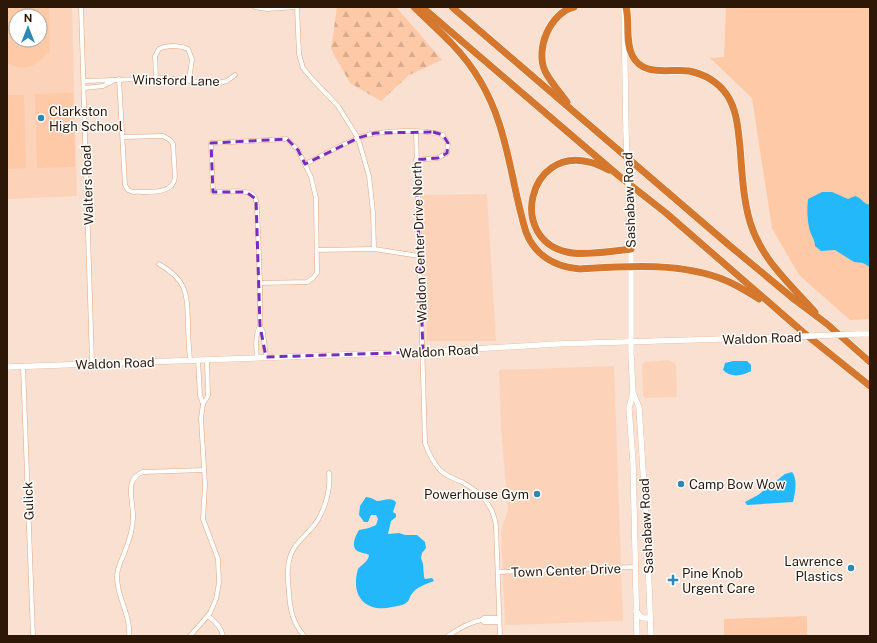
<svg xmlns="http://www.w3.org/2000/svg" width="877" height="643" viewBox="0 0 877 643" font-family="'Public Sans',sans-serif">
  <defs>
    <pattern id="forest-firs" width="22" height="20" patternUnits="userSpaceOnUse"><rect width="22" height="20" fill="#fdc9a7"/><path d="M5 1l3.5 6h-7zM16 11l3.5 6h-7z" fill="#d9ac8e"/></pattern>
  </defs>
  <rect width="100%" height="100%" fill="#f9e0d0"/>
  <g fill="#fcd3b9" fill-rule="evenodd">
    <path d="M7,7h65l5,189 -70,3zM16,16h24v24h-24z"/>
    <path d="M487,194l9,147h-69l-7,-146z"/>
    <path d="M668,360l8,4 1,33 -31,1 -3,-2 -1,-31 3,-3z"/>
    <path d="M614,366l9,255 -118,4 -4,-94 7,-21 -7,-82 -2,-58z"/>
  </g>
  <g fill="#fdc9a7" fill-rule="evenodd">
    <path d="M7,7h42l1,46h-3c-11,13 -23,20 -40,10zM16,16h24v24h-24z"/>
    <path d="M726,7h144v312l-20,1 -51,-45 -27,-47 -20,-130 -42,-40 14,-1z"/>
    <path d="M73,93l2,74 -38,1 -2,-74z"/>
    <path d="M7,95h17l2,73 -19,1z"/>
    <path d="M807,616v20h-83v-17z"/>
  </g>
  <path fill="url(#forest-firs)" d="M337,7h59l46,53 -33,15 -28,26 -31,-18 -19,-34z"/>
  <g fill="#23b8fa">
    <path d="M822,192h10l16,7 7,-3c6,1 8,8 15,9v62l-7,-4 -9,-1 -19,-12 -14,1 -6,-5c0,-7 -5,-12 -6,-19 -2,-9 -2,-19 -1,-28z"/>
    <path d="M733,361h14l4,4v6c-9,5 -20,7 -28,-1l2,-7z"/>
    <path d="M792,472c6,7 3,22 1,30l-46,3 -2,-3 13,-7 27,-21z"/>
    <path d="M366,497l5,1 6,3c6,0 12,-4 18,0l1,2 -3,9 3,2v3l-5,4 -3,13 11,-1 6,2h12l8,7 1,6 -4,5 -1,5 2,6 1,13 1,2 7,-1 2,3c-8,3 -18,6 -23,14 -2,3 -1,5 -5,8 -4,3 -10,3 -14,4 -19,5 -37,-4 -36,-26 0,-3 1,-9 2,-12 4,-5 10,-7 11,-14 -3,-2 -10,-2 -13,-5 -5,-5 0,-15 3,-20l10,-2 7,-3 2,-6 -2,-4h-5l-3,7h-4l-2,-3 -3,-4 1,-9z"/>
  </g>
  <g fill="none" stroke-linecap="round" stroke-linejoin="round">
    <g stroke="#e1a780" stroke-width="5">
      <g id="street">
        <path d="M81,7l11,356"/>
        <path d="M255,7l12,2 30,-2"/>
        <path d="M297,7l2,47 4,14 11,13 24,25 20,32 11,38 4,36 1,37"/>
        <path d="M156,78l-1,-22 4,-7c8,-4 20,-4 29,0l4,10 -3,22"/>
        <path d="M119,79l6,106 3,5 5,2c14,-1 40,4 42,-15l-2,-33 -3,-4 -7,-4 -40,1"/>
        <path d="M115,80l51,-2 41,5h11l9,-2 8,-6"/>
        <path d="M84,81l31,-1 -12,6 -19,2"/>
        <path d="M416,132l9,311c3,9 8,19 15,27 6,6 14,9 22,12 18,10 32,23 34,45l4,109"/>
        <path d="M305,164c17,-8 35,-19 53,-26 19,-8 65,-9 85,-3l5,8 -1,10 -9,5 -22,2"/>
        <path d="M317,250l57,-1 45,7"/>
        <path d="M159,264c28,16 28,29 29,59 0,13 1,25 2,37"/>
        <path d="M260,326v-43l-3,-76c0,-4 -1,-8 -4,-12 -6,-6 -31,-3 -40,-3l-2,-49 76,-4 11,11 13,27 5,21 1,75 -4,5 -6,4 -47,1"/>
        <path d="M257,358c-1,-11 -2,-22 3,-32l3,6 3,25"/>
        <path d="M198,360l2,35 3,9 5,-8 -1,-36"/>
        <path d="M23,366l10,270"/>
        <path d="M498,572l137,-5"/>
        <path d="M208,616c7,5 13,11 15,20"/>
        <path d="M499,618h-15l-2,2 2,2h15"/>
        <path d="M129,636c2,-21 -12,-38 -12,-59 0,-10 5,-17 8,-26 4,-10 8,-22 8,-33 1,-15 -10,-39 10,-46l61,-2"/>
        <path d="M190,636l20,-23 6,-14 3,-16 -1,-24 -15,-40 2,-34 -4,-67 2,-14"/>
        <path d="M304,636c-11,-13 -14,-26 -15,-43 -1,-13 -3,-26 2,-39 4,-10 12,-16 19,-24 13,-13 21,-38 19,-57"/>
        <path d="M448,636c10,-7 21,-14 34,-16"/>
      </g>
    </g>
    <g stroke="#e1a780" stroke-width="6">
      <g id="secondary">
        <path d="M624,7l2,124"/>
        <path d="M629,205l2,44v106l2,38 -4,15 4,55 4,173"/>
        <path d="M857,334h13"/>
        <path d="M7,367l416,-15 133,-8 232,-7"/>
        <path d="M633,393l6,14 8,127 4,102"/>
        <path d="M636,611l6,7h8"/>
      </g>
    </g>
    <g stroke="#fff" stroke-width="8">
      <g id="highway">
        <path d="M414,7c13,13 27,25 39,38 21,22 37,50 46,78 12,36 16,74 27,109 9,24 30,35 54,37 47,-3 103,-7 147,12 12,5 22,12 32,18"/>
        <path d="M422,7l197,169 47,37 138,120 66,53"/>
        <path d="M452,7l278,239 65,54 32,24 43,38"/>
        <path d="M626,7c4,15 -1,34 6,48 11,23 38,13 57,16 15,3 29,11 38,24 10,15 11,34 13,52 2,25 3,51 10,75 11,37 40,62 65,90"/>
        <path d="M567,102c-6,-8 -18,-22 -22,-31 -10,-22 5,-58 29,-64"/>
        <path d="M609,170c-7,-3 -13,-7 -20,-8 -61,-15 -81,77 -22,90 15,4 47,-1 64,-3"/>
      </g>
    </g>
    <use href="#street" stroke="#fff" stroke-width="4"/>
    <use href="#secondary" stroke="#fff" stroke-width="5.5"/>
    <use href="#highway" stroke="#d5772d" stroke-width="7"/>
    <g stroke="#e1a780" stroke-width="6" stroke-linecap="butt">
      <g id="secondary-bridge">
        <path d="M626,131l3,74"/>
        <path d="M788,337l69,-3"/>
      </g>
    </g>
    <use href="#secondary-bridge" stroke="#fff" stroke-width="5.5"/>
  </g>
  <path fill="none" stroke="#7b2cbf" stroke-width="3" stroke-dasharray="8 5" stroke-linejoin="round" d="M433,132l10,3 5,8 -1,10 -9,5 -22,2 7,192 -157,5 -6,-31 -4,-127 -10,-7h-33l-2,-49 76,-4 11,11 7,14 53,-26 17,-5z"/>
  <g fill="#2d88b5" stroke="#fff" stroke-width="1.5">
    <circle cx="41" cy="118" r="4"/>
    <circle cx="681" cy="484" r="4"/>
    <circle cx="537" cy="494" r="4"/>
    <circle cx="851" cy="568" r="4"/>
    <path d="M671 574h4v4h4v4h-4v4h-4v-4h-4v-4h4z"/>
  </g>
  <g text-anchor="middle" stroke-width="3" stroke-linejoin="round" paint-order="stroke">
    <g font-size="13" fill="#2d1707" stroke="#fff">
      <text transform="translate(176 80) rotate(1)" y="5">Winsford Lane</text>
      <text transform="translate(87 185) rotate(-92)" y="5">Walters Road</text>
      <text transform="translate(629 200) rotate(-92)" y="5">Sashabaw Road</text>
      <text transform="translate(419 242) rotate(-92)" y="5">Waldon Center Drive North</text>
      <text transform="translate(762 338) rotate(-2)" y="5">Waldon Road</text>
      <text transform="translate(439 351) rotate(-3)" y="5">Waldon Road</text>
      <text transform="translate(115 363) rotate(-2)" y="5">Waldon Road</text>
      <text transform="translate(28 501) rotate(-92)" y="5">Gulick</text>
      <text transform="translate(646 526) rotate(-93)" y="5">Sashabaw Road</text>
      <text transform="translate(566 570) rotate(-2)" y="5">Town Center Drive</text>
    </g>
    <g font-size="13" fill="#2d1707" stroke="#fff" text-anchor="start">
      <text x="49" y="116">Clarkston<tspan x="49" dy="15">High School</tspan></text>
      <text x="689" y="489">Camp Bow Wow</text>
      <text x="529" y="499" text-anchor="end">Powerhouse Gym</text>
      <text x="843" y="566" text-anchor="end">Lawrence<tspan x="843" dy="15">Plastics</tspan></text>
      <text x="682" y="578">Pine Knob<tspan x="682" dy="15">Urgent Care</tspan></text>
    </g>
  </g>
  <rect width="877" height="643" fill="none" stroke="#2d1707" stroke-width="16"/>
  <g transform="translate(28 28)"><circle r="19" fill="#ffffff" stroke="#aba29c"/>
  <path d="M0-3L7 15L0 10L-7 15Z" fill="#2d88b5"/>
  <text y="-6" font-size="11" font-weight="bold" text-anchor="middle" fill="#2d1707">N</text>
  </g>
</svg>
